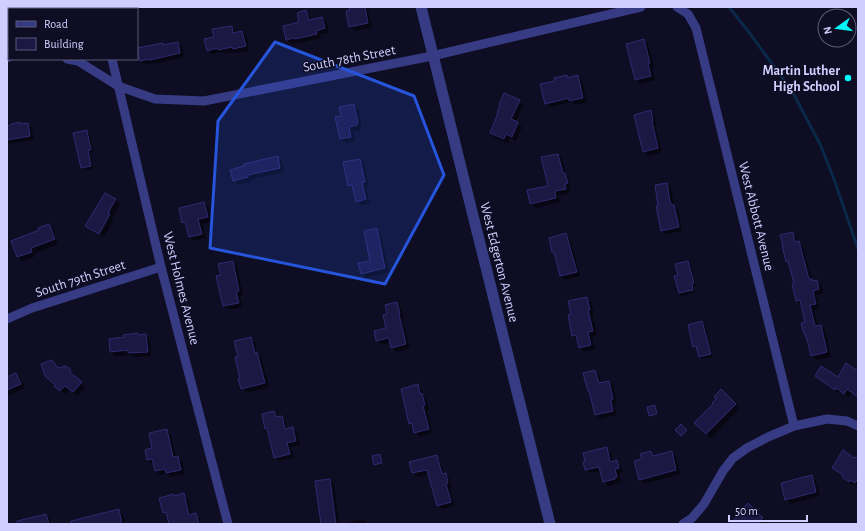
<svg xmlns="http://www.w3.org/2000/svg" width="865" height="531" viewBox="0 0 865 531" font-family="'Alegreya Sans',sans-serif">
  <rect width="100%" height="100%" fill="#0e0d23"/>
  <g fill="#0007">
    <rect x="17" y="7" width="20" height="2"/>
    <path d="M350,7h17l5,20 -17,4 -5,-4 1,-16z"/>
    <path d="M306,11l4,5 1,4 11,-2 4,4 3,11 -9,2 1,3 -21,5 -1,-1 -8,2 -4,-5 14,-16z"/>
    <path d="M231,27l5,4v2l6,-1 5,4 2,15 -11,2 -1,-1 -14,1 -1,-1 -10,2 -5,-4 8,-12z"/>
    <path d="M644,40l4,4 6,23 -2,1 3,12 -15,4 -4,-4z"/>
    <path d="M177,43l5,4 2,10 -29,7 -1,-1 -8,2 -5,-5 21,-16 3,2z"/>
    <path d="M566,76l2,2 10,-2 4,4 5,22 -12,3 -3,-3 -22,5 -4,-4z"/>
    <path d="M519,101l4,4 -7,17 6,5 -6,14 -6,-3 -2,5 -13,-5 -4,-5z"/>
    <path d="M354,105l4,4 4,19h-1v2l-8,2 2,9 -9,2 -5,-4 1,-22z"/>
    <path d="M651,112l4,4 2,9h-2l7,27 -14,4 -4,-5z"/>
    <path d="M19,123l2,2 7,-1 4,4 2,12 -27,4v-20l1,1z"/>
    <path d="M87,131l3,3 3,18 -3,1 3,16 -8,1 -3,-2z"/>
    <path d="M558,155l4,4 4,16 3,3 2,9 -2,1 1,5 -12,3 2,6 -24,6 -5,-5 18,-17z"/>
    <path d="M277,157l5,4 2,11 -33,7 1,3 -14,3 -4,-5z"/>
    <path d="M360,160l4,4 5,22 -3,1 4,17 -9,1 -4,-4 -4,-11 -4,-5z"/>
    <path d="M666,184l5,4 3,18 4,4 4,21 -16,3 -4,-4 -3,-24z"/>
    <path d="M106,194l10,6 4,4 -8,14 2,1 -10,18 -13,-7 -5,-4z"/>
    <path d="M204,203l4,4 4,14 -10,3 4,14 -12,3 -4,-4 -3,-11 -4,-3z"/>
    <path d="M49,225l4,4 5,15 -23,9 1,3 -14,5 -4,-4 -6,-16 28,-10z"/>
    <path d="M377,229l4,5 8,38 -23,6 -4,-5 9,-12z"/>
    <path d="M792,233l5,5 1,4h1l4,5 9,34h4l5,4 2,8 -7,2 4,13 -6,2 4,16h3l4,4 6,27 -14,3 -5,-4 -3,-13 -3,-21 -5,-17 -4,-5 -2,-16 -5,-20 -3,-3z"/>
    <path d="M566,234l4,5 10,37 -15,4 -4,-4 -6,-23 -2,-2z"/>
    <path d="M232,262l5,4 6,30h-3l3,11 -14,3 -5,-4 -6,-30 4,-1z"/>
    <path d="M688,262l3,3 5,21h-2l1,6 -13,4 -3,-3v-17z"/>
    <path d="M587,298l4,4 3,12h-2l5,21 -5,2 3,12 -11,3 -4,-4 -2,-8 -5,-4 -1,-21z"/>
    <path d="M396,303l5,4 3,11 -2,1 8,29 -13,4 -5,-5 -1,-5 -10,3 -4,-4 10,-12z"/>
    <path d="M702,322l3,3 8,31 -11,3 -2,-3 -2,-7 -4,-3z"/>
    <path d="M138,334l1,2 6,-1 5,5 1,16 -17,1 -2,-2 -17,1 -4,-4 14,-14z"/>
    <path d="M251,338l4,5 3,12 3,2 8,30 -23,6 -4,-5 -3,-30z"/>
    <path d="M52,361l7,8 7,-2 9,8 -1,2 11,10 -7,9 -8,-7 -5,6 -5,-5z"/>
    <path d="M595,371l4,4 2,8 7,-1 5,4 4,18h-3l3,11 -17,4 -4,-4 -6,-23z"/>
    <path d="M858,372v25l-6,-4 -3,4 -9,-5 -1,1 -19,-13 -4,-4 22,2z"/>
    <path d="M16,374l4,4 5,10 -18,8v-18z"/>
    <path d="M417,386l5,4 1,6 3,3 3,11h-2l5,23 -13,4 -4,-5 -2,-6 -3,-3z"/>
    <path d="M721,390l19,18 -29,30 -15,-15 18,-19z"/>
    <path d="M655,406l1,2 2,7 -7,1 -1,-1z"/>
    <path d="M274,412l5,6 2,-1 5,5 1,7 6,-1 4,5 3,12 -9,2 3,11 -15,3 -4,-4 -6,-26 -3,-3z"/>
    <path d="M167,430l4,5 5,22h2l4,4 3,13 -14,3 -4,-4 -7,2 -4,-5 -2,-6h-2l-4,-4 6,-11z"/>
    <path d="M607,449l4,4 2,9 4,-1 4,5 2,6 -4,1 2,8 -2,1v1l-11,3 -4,-5 -3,-10 -11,2 -4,-4v-7z"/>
    <path d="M671,452l5,5 4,17 -36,10 -4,-5 3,-19 8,-7 4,4z"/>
    <path d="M380,456l2,8 -6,2 -1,-1z"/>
    <path d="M436,456l4,4 4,15 1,-1 4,4 3,9 -2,1 4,18 -12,3 -5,-4 -8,-31 -12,3 -4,-4 -3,-11z"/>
    <path d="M855,459l3,1v26l-4,-3 -1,2 -6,-3 -4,-5 1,-1 -7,-4 -4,-4z"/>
    <path d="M812,476l4,5 4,15 -29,8 -5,-4 -4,-17z"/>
    <path d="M330,480l4,4 5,40h-17z"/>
    <path d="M184,495l4,4 4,16 4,-1 4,5 1,5h-31l-2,-8 -4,-4 11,-15z"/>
    <path d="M748,504l19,19 -2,1h-33z"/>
    <path d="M119,511l4,4 2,9h-45z"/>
    <path d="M46,515l4,4 1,5h-41z"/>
    <path d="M363,519l3,3v2h-17v-2z"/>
  </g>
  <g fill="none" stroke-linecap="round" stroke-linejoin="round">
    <path stroke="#0a2949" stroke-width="3" d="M729,7l19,24 44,60 29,55 14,36 23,67"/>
  </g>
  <g fill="#1c1844" stroke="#302971">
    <path d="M349,7h16l3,16 -19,4 -3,-16 4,-1z"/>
    <path d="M306,10l3,10 13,-3 3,11 -9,3 1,3 -22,5 -1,-1 -8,2 -3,-14 16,-4 -2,-9z"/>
    <path d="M232,26l1,7 9,-2 4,15 -13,3 -1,-2 -14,3 -1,-2 -10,3 -3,-12 10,-2 -2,-8z"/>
    <path d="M644,39l6,24 -2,1 3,12 -16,4 -9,-36z"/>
    <path d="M178,42l2,11 -30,7v-1l-10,2 -3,-13 26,-5v2z"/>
    <path d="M567,75v3l11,-3 5,23 -14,3v-3l-24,6 -5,-20 15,-3 -1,-3z"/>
    <path d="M504,93l16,7 -9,19 7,3 -6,15 -6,-3 -2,5 -14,-6 8,-20h-1l3,-7 -1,-1z"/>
    <path d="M354,104l4,19 -1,1v1l-8,2 2,10 -11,2 -5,-22 6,-1 -2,-9z"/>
    <path d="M651,110l2,11h-1l6,27 -15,4 -9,-37z"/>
    <path d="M20,122v2l8,-1 2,13 -23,4v-14l4,-1v-1z"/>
    <path d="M87,130l4,20h-3l3,16 -10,2 -8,-35z"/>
    <path d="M558,154l5,19h2l3,10 -3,1 1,5 -11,2 1,7 -26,6 -3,-14 21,-4 -7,-29z"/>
    <path d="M278,156l2,12 -32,7v2l-15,4 -3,-11 14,-4v-2z"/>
    <path d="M360,159l5,23h-3l4,17 -10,3 -4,-17 -4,1 -5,-24z"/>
    <path d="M667,183l3,19 2,3h2l5,22 -18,4 -5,-25h2l-3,-21z"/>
    <path d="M105,193l11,6 -8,14 2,1 -11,20 -14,-8z"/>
    <path d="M204,202l4,15 -10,2 4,15 -13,3 -4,-15 -3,1 -3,-15z"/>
    <path d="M49,224l6,15 -24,9 1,4 -15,5 -6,-16 28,-11 -1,-2z"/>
    <path d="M377,228l8,40 -24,6 -3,-11 12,-2 -6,-30z"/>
    <path d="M793,232l2,10 4,-1 10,38h3v2l5,-1 2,9 -6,2 3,13 -6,1 5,21 6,-1 6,27 -16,4 -3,-13 -3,-9h-1l-3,-11 4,-1 -5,-22 -4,1 -4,-17 2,-1 -6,-22 -2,1 -4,-17h1l-3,-10z"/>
    <path d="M566,233l11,39 -17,4 -6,-24h-2l-3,-14z"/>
    <path d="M233,261l6,30 -3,1 3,11 -16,3 -7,-30 5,-1 -3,-11z"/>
    <path d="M688,261l6,22 -2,1 1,6 -14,3 -5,-17 4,-1 -3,-11z"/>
    <path d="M587,297l3,13h-2l5,21 -5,1 3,13 -12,3 -3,-13 -4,1 -4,-21 3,-1 -3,-13z"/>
    <path d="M397,302l3,12h-1l7,30 -15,4 -2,-10 -13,3 -2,-10 12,-3 -3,-13 4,-1 -2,-9z"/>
    <path d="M702,321l9,33 -12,3 -3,-11 -3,1 -5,-22z"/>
    <path d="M138,333v2l8,-1 2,18 -20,1v-3l-18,2 -1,-13 15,-2 -1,-2z"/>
    <path d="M251,337l4,16 2,-1 8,31 -24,6 -3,-10h2l-5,-22h3l-4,-16z"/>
    <path d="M52,360l6,8 8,-2 5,4 -1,2 12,10 -9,10 -8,-6 -5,5 -6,-5 1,-1 -10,-9 -4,-12z"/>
    <path d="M846,363l12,8v26l-11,-8 -3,5 -8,-6 -1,2 -20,-14 6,-10 17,11z"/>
    <path d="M595,370l4,13 10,-2 4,18 -2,1 2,11 -18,4 -6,-24h-1l-5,-18z"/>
    <path d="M16,373l5,11 -14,6v-13z"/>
    <path d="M418,384l2,10 2,-1 3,12 -2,1 6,23 -15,4 -2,-10 -3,1 -8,-35z"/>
    <path d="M721,389l15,15 -30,30 -12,-11 19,-19 -1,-1 4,-4 -2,-2z"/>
    <path d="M655,405l2,9 -8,2 -2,-9z"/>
    <path d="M274,411l2,6 6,-1 3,13 8,-2 3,14 -9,2 3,11 -16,4 -7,-30 -2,1 -3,-15z"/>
    <path d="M681,424l6,6 -6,6 -6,-6z"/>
    <path d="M167,429l6,28 5,-1 3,14 -15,3 -1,-4 -10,2 -3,-12 -5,1 -2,-10 7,-2 -3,-15z"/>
    <path d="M607,447l3,15 7,-2 2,8 -4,1 2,8h-2v2l-12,3 -4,-15 -14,3 -2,-8 2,-1 -2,-8z"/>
    <path d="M843,450l11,8 1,-1 3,2v19l-3,5 -5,-3 -1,2 -7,-5 1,-2 -11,-7z"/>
    <path d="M651,451l2,5 19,-5 4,19 -37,10 -5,-19 8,-2 -2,-5z"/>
    <path d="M380,454l2,9 -8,2 -2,-9z"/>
    <path d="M437,455l5,19 4,-1 2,10 -2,1 5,18 -14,4 -10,-36 -15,3 -3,-11z"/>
    <path d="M812,475l4,17 -31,8 -4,-17z"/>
    <path d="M330,479l6,45h-15l-6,-43z"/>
    <path d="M184,493l5,22 7,-2 3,11h-30l-3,-12 -3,1 -4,-15 15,-4 1,2z"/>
    <path d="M748,503l15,15 -6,6h-27l9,-10 -1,-1z"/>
    <path d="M119,509l3,15h-51v-3z"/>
    <path d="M46,514l3,10h-32v-3z"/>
  </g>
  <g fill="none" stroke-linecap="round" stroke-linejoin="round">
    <g stroke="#363b84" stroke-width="9">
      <path d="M98,7l1,2"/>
      <path d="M677,7l11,7 8,14 98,398"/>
      <path d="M7,58l2,-1"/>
      <path d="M67,59l11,2 40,25 37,13 49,2 228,-45 209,-49"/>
      <path d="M112,59l49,208 67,257"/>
      <path d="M7,319l25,-11 129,-41"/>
      <path d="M683,524l9,-6 12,-14 19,-33 10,-13 14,-10 21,-11 26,-11 33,-7 20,2 11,5"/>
    </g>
    <path stroke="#363b84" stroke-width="11" d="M421,7l129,517"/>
  </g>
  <path fill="#2654da" fill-opacity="0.2" stroke="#2654da" stroke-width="3" stroke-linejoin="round" d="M275,42l139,54 30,79 -59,109 -175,-36 8,-127z"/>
  <circle fill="#00f9f8" stroke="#0e0d23" stroke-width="1.5" cx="848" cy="78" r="4"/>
  <g text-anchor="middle" stroke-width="3" stroke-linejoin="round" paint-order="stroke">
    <g font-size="14" fill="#cfceff" stroke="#0e0d23">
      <text transform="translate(349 58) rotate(-11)" y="5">South 78th Street</text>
      <text transform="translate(757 216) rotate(76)" y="5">West Abbott Avenue</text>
      <text transform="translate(500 262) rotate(76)" y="5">West Edgerton Avenue</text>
      <text transform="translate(80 278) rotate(-18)" y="5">South 79th Street</text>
      <text transform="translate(182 288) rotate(76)" y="5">West Holmes Avenue</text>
    </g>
    <g font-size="14" font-weight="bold" fill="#cfceff" stroke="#0e0d23" text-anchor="end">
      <text x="840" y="75">Martin Luther<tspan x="840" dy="16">High School</tspan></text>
    </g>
  </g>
  <rect width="865" height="531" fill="none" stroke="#cfceff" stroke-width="16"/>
  <rect x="8" y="8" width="130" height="52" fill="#0e0d23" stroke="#5b5a7b"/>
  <rect x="16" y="21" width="20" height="6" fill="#363b84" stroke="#5b5a7b"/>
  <text x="44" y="28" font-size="12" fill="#cfceff">Road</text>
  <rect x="16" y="38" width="20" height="12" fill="#1c1844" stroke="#5b5a7b"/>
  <text x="44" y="48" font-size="12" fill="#cfceff">Building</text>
  <g transform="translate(837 28) rotate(256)"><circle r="19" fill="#0e0d23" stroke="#5b5a7b"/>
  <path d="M0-3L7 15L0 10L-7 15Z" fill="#00f9f8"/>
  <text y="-6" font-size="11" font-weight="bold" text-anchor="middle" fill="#cfceff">N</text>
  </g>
  <path d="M729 515v6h78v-6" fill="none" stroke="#cfceff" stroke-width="2"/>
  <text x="735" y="515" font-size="12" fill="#cfceff" stroke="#0e0d23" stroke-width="3" paint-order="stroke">50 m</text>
</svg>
